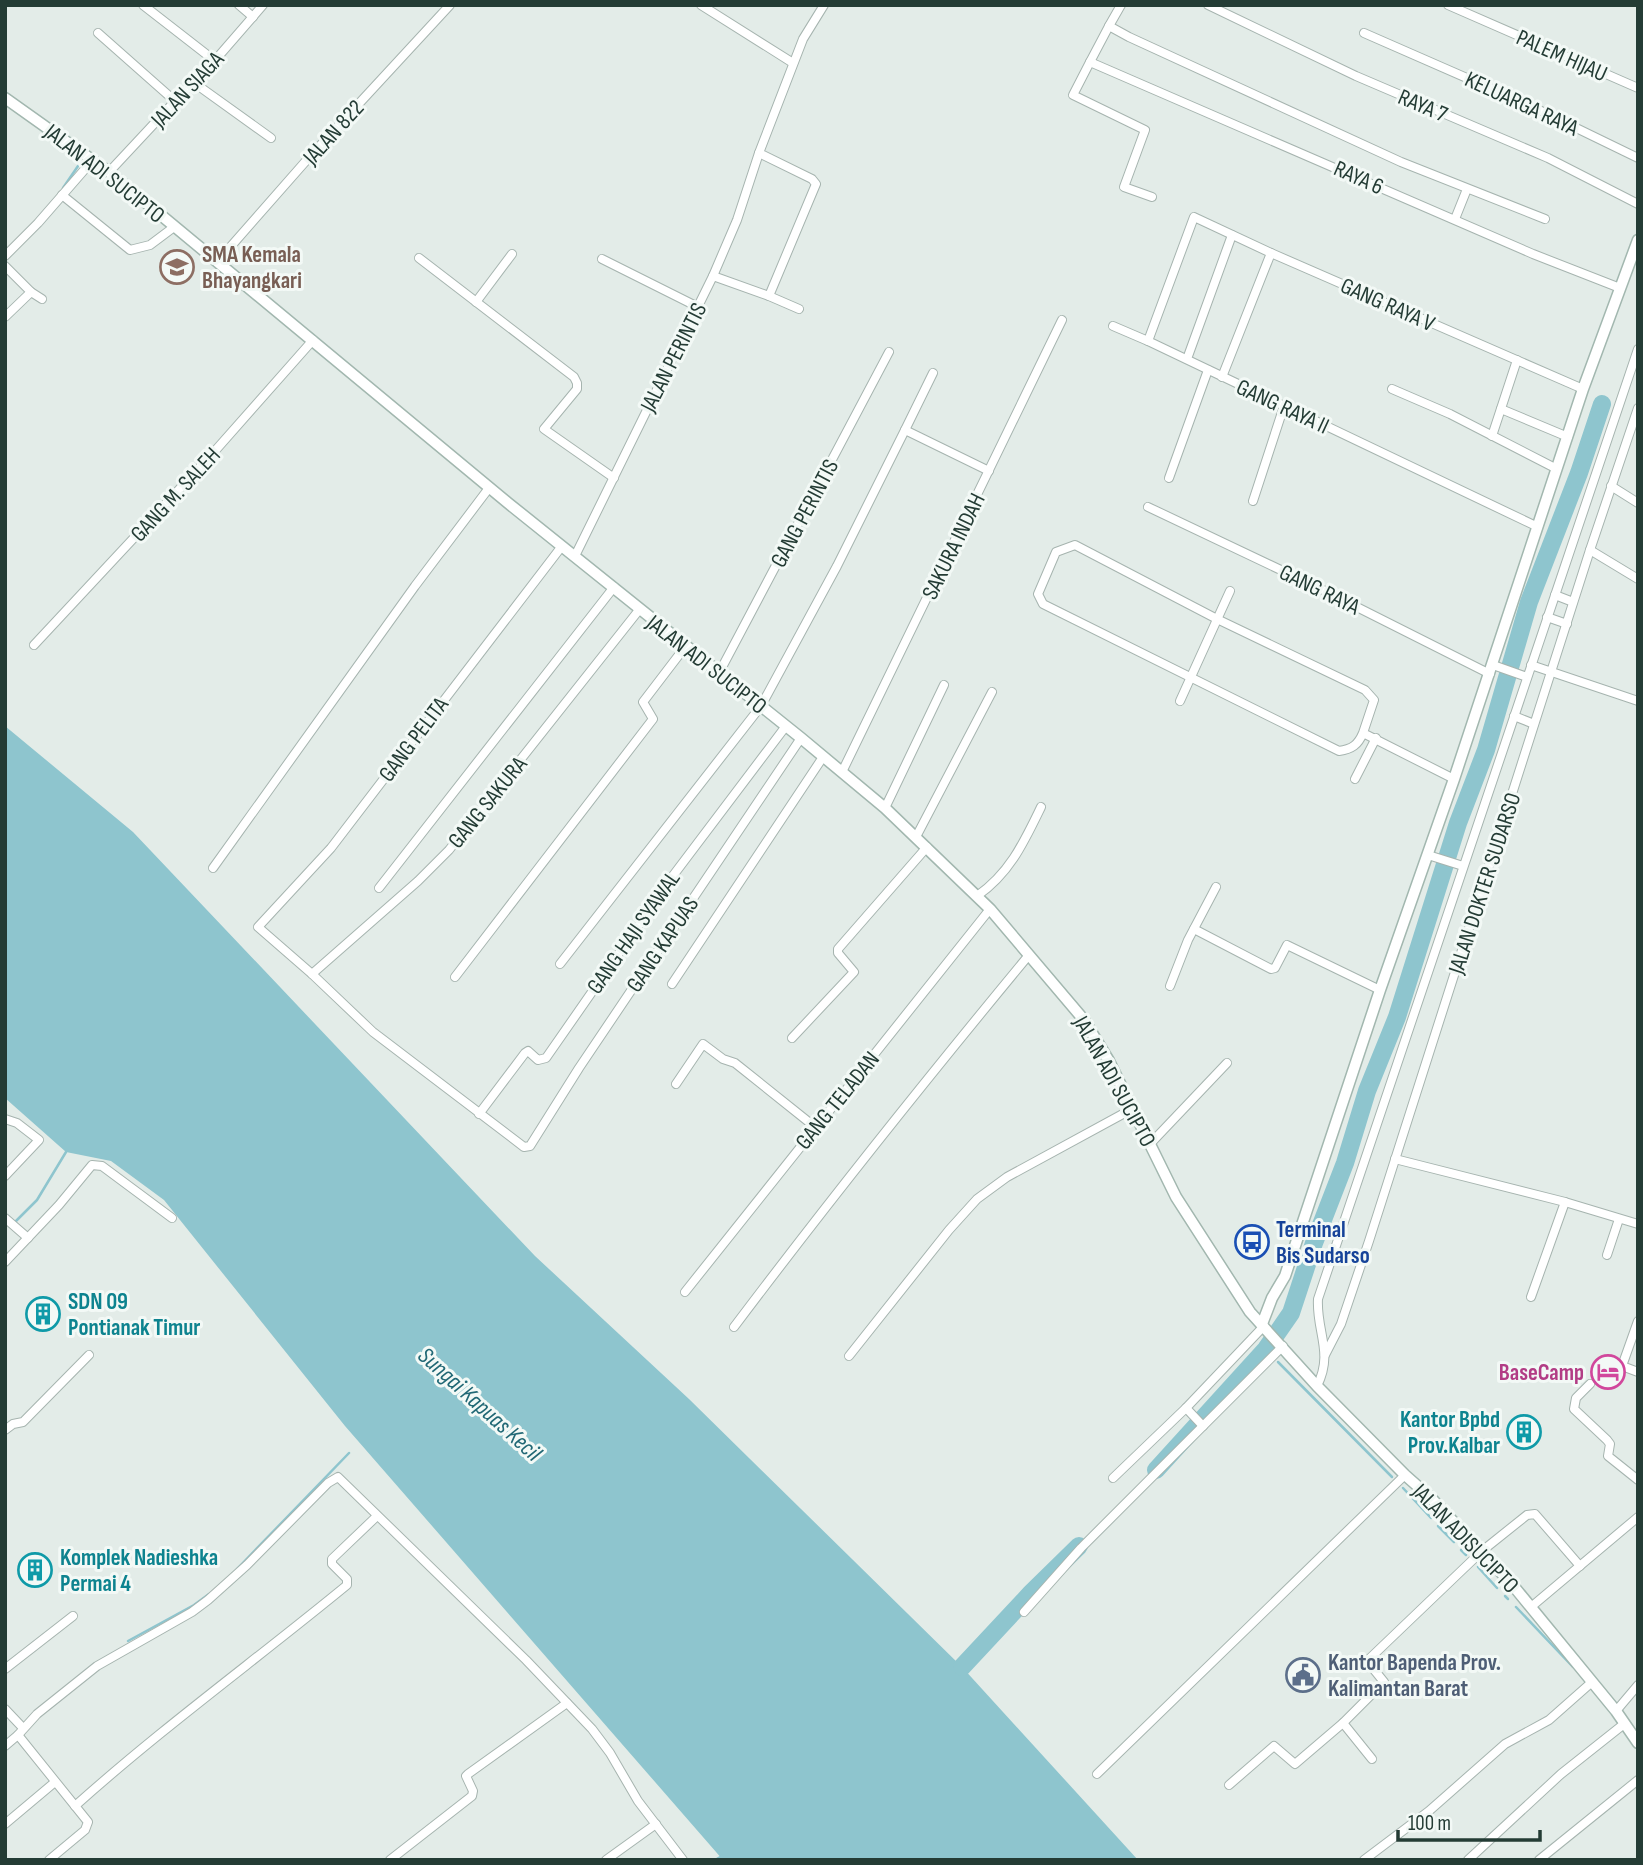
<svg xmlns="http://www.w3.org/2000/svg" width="1643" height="1865" viewBox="0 0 1643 1865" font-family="'Sofia Sans Condensed',sans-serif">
  <rect width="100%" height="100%" fill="#e3ece8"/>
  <path fill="#8ec5ce" d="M5,726l128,106 402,424 154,143 273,268 176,193h-415l-378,-434 -181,-226 -53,-39 -45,-9 -61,-54z"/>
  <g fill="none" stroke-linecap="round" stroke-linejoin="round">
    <g stroke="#8ec5ce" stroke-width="2.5">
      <path d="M63,188l15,-22"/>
      <path d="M15,1222l22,-22 29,-48"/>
      <path d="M1266,1349l1,2"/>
      <path d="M1278,1362l114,115"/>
      <path d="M1403,1488l28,30"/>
      <path d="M1438,1526l16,16"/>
      <path d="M1461,1550l5,5"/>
      <path d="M1478,1567l19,21"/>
      <path d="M237,1569l112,-116"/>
      <path d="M1505,1596l3,3"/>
      <path d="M1516,1607l57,60"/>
      <path d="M128,1641l66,-36 15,-11"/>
      <path d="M715,1860l7,-4"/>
    </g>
    <g stroke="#8ec5ce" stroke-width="18">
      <path d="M1156,1470l110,-121 25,-36 23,-70 31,-80 22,-72 30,-74 61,-194 28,-73 43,-148 50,-129 23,-69"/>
      <path d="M962,1667l69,-74 48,-47"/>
    </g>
    <g stroke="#a6b4af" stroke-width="10">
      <g id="street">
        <path d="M143,5l72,56"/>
        <path d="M239,5l14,12"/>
        <path d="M701,5l92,58"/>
        <path d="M1121,5l-12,21 20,11 272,125 144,57"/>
        <path d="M1208,5l148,71 192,82 90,46"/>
        <path d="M1448,5l190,83"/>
        <path d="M1109,26l-19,36 443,192 87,34"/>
        <path d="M98,33l78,69"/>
        <path d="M1364,33l169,74 105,51"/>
        <path d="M1090,62l-17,33 72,35 -21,57 28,10"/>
        <path d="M193,82l78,56"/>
        <path d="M109,172l84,-90 11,-9 59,-68"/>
        <path d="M62,195l68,55 20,-5 24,-18"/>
        <path d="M1455,219l12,-30"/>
        <path d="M5,256l33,-33 54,-62"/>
        <path d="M419,258l155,119 3,6v6l-33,40 70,49"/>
        <path d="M602,259l96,48"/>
        <path d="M218,261l87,-99 145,-157"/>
        <path d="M5,266l26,26 -26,25"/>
        <path d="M713,276l56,20 30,13"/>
        <path d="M31,292l11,7"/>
        <path d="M769,296l47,-112 -4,-5 -53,-26 44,-114 21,-34"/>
        <path d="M476,302l36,-48"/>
        <path d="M1113,326l35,15"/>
        <path d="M1187,359l45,-124"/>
        <path d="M1222,377l49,-124"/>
        <path d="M1392,389l58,25 107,55"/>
        <path d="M1501,409l67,28"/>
        <path d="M905,430l28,-57"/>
        <path d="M1492,436l25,-76"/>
        <path d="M1169,478l39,-108"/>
        <path d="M1611,486l27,17"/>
        <path d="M1253,501l31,-95"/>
        <path d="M1148,507l175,83 167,84"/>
        <path d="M1538,527l-390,-186 46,-124 77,36 312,136"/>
        <path d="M562,546l-231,302 -73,79 54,47 61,58 151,115 6,-1 49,-78 222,-330"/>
        <path d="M1590,550l48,29"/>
        <path d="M575,556l138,-280 24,-56 22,-67"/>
        <path d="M1555,595l18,7"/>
        <path d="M1547,617l20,7"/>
        <path d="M34,645l180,-193 99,-112"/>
        <path d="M1493,665l34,12"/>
        <path d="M1531,665l107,36"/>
        <path d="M719,673l170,-321"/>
        <path d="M1180,701l50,-110"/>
        <path d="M1514,716l20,8"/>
        <path d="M1363,733l11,-33 -9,-10 -148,-71 -142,-74 -19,7 -18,42 5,10 296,147c13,-2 19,-6 24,-18l91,46"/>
        <path d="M842,772l220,-452"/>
        <path d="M1355,779l21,-41"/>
        <path d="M885,808l59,-123"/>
        <path d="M916,837l76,-145"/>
        <path d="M1428,855l35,11"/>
        <path d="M213,868l202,-282 74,-98"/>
        <path d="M379,888l235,-301"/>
        <path d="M977,896c33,-23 47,-54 64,-89"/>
        <path d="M1194,929l77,40 4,-1 12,-23 93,45"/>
        <path d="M560,964l201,-258 76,-140 68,-136 84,41"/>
        <path d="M312,974l106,-93 31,-31 190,-240"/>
        <path d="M455,977l198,-258 -10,-17 42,-55"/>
        <path d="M672,984l151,-227"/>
        <path d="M1170,986l18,-46 28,-53"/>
        <path d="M792,1038l62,-66 -16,-19v-4l89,-102"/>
        <path d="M676,1084l27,-40 20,15 12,4 80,64"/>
        <path d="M479,1114l46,-61 3,-2 10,9 8,-2 126,-181 114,-151"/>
        <path d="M5,1119l12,4 22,17 -34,36"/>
        <path d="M1150,1144l77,-81"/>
        <path d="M1395,1159l170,43 73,22"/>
        <path d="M5,1218l23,20"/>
        <path d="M1607,1255l12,-36"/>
        <path d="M5,1262l54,-57 33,-40 10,1 70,52"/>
        <path d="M685,1292l305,-383"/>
        <path d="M1531,1297l34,-95"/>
        <path d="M1638,1321l-16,45 16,6"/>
        <path d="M734,1327c95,-126 194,-250 295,-372"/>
        <path d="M1325,1355l16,-31 28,-83 221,-691 48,-142"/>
        <path d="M849,1356l100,-126 28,-31 30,-22 125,-68"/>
        <path d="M1590,1384l-14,14 -2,11 33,31 3,4 -2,12 30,24"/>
        <path d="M1317,1386c17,-33 -1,-55 1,-87l320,-950"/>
        <path d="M1186,1408l17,18"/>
        <path d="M5,1430l8,-6 10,-2 66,-67"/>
        <path d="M1113,1478l73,-70 78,-82"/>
        <path d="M1531,1607l107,-90"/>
        <path d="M1024,1612l57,-64 202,-202"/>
        <path d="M5,1669l68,-53"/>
        <path d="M5,1709l18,19"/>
        <path d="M1616,1711l22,-26"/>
        <path d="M1343,1723l29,36"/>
        <path d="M18,1735l19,-21 60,-48 95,-54 16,-12 39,-35 81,-82 10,-6 188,183 66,69 18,24 28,48 45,59"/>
        <path d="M5,1746l13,-11 70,87 -3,8 -36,30"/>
        <path d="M1097,1774l308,-299"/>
        <path d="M1229,1785l45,-39 21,18 48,-41 41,-41 -17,-21 115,-110 45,-36 8,-1 45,52"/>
        <path d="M75,1806c87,-78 182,-147 272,-221v-6l-15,-15v-5l45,-43"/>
        <path d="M5,1824l50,-42"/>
        <path d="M390,1860l82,-64 1,-5 -7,-15 2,-2 99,-71"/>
        <path d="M606,1860l50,-36"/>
        <path d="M1364,1860l65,-49 76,-67 44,-24 43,-38"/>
        <path d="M1468,1860l93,-86 63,-50"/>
        <path d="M1539,1860l99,-80"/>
      </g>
    </g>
    <g stroke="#a2b7af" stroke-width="13">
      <g id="secondary">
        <path d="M5,98l104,74 399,331 293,235 84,70 105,101 94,111 25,41 67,136 74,115 67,74 88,89 26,23 80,85 105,128 22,32"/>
        <path d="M1262,1324l10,-26 13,-22 95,-286 74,-211 129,-390 55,-149"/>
      </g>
    </g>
    <use href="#street" stroke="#fff" stroke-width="8"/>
    <use href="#secondary" stroke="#fff" stroke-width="10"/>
  </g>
  <defs>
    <g id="school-ring" transform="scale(1.75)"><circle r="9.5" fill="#f3f9f6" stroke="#8d6e63" stroke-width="1.5"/><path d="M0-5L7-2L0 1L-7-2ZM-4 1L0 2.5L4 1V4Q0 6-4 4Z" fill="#8d6e63"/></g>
    <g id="bus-ring" transform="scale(1.75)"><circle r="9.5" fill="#f3f9f6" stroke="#1a4fb4" stroke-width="1.5"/><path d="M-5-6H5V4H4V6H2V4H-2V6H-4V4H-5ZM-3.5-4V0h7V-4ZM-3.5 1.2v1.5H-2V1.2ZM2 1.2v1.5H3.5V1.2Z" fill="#1a4fb4"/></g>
    <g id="building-ring" transform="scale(1.75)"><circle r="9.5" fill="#f3f9f6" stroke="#0f9aa8" stroke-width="1.5"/><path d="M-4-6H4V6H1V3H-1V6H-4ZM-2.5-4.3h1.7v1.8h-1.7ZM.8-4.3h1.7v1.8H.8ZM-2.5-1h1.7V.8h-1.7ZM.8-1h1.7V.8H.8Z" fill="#0f9aa8"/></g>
    <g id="hotel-ring" transform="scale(1.75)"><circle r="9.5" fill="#f3f9f6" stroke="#d1479c" stroke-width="1.5"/><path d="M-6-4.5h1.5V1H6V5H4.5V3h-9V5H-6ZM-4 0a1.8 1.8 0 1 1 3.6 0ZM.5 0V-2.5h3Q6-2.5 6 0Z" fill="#d1479c"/></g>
    <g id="civic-ring" transform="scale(1.75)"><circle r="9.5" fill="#f3f9f6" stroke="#5c6f8a" stroke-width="1.5"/><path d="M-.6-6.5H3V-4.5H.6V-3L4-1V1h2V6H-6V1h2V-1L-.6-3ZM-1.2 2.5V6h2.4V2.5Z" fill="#5c6f8a"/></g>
  </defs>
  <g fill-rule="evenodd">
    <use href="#school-ring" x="177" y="267"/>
    <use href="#bus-ring" x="1252" y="1242"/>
    <use href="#building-ring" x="43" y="1314"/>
    <use href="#hotel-ring" x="1608" y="1372"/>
    <use href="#building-ring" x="1524" y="1432"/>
    <use href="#building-ring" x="35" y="1570"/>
    <use href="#civic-ring" x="1303" y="1675"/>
  </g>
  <g text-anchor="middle" stroke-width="6" stroke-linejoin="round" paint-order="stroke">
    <g font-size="23" fill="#243c35" stroke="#f3f9f6">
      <text transform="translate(1562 55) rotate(24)" y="8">PALEM HIJAU</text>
      <text transform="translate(187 89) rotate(-47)" y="8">JALAN SIAGA</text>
      <text transform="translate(1522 103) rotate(25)" y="8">KELUARGA RAYA</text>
      <text transform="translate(1423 105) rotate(23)" y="8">RAYA 7</text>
      <text transform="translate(333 132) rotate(-48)" y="8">JALAN 822</text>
      <text transform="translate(105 173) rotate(38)" y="8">JALAN ADI SUCIPTO</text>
      <text transform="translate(1359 177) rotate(24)" y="8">RAYA 6</text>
      <text transform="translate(1388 304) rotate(24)" y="8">GANG RAYA V</text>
      <text transform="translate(673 357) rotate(-63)" y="8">JALAN PERINTIS</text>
      <text transform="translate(1283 406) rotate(25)" y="8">GANG RAYA II</text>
      <text transform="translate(175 494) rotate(-47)" y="8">GANG M. SALEH</text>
      <text transform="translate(804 513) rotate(-62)" y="8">GANG PERINTIS</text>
      <text transform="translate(953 546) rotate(-64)" y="8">SAKURA INDAH</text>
      <text transform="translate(1320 589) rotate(26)" y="8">GANG RAYA</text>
      <text transform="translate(707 664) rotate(38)" y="8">JALAN ADI SUCIPTO</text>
      <text transform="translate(413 739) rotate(-53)" y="8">GANG PELITA</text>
      <text transform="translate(487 802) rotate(-51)" y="8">GANG SAKURA</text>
      <text transform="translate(1484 883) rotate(-72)" y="8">JALAN DOKTER SUDARSO</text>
      <text transform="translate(633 932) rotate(-55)" y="8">GANG HAJI SYAWAL</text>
      <text transform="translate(662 944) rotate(-56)" y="8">GANG KAPUAS</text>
      <text transform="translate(1115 1081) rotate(61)" y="8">JALAN ADI SUCIPTO</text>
      <text transform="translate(837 1100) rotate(-51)" y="8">GANG TELADAN</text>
      <text transform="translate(1466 1538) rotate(46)" y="8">JALAN ADISUCIPTO</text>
    </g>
    <g font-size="23" font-weight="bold" fill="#785e54" stroke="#f3f9f6" text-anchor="start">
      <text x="202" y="262">SMA Kemala<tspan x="202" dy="26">Bhayangkari</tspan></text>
    </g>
    <g font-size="23" font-weight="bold" fill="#164399" stroke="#f3f9f6" text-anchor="start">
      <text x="1276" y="1237">Terminal<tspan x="1276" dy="26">Bis Sudarso</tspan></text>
    </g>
    <g font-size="23" font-weight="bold" fill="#0d838f" stroke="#f3f9f6" text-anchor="start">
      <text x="68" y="1309">SDN 09<tspan x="68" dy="26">Pontianak Timur</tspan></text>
      <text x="1500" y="1427" text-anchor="end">Kantor Bpbd<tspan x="1500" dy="26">Prov.Kalbar</tspan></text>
      <text x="60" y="1565">Komplek Nadieshka<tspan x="60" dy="26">Permai 4</tspan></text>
    </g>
    <g font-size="23" font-weight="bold" fill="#b23c85" stroke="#f3f9f6" text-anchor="end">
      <text x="1584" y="1380">BaseCamp</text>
    </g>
    <g font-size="23" font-weight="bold" fill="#4e5e75" stroke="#f3f9f6" text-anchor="start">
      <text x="1328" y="1670">Kantor Bapenda Prov.<tspan x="1328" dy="26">Kalimantan Barat</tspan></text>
    </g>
    <g font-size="24" font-style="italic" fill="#216875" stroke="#f3f9f6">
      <text transform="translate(480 1404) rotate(42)" y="8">Sungai Kapuas Kecil</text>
    </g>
  </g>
  <rect width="1643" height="1865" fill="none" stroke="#243c35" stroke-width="14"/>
  <path d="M1398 1830v10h142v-10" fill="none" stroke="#243c35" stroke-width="3.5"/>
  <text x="1408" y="1830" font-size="21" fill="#243c35" stroke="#f3f9f6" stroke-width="5" paint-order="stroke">100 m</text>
</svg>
